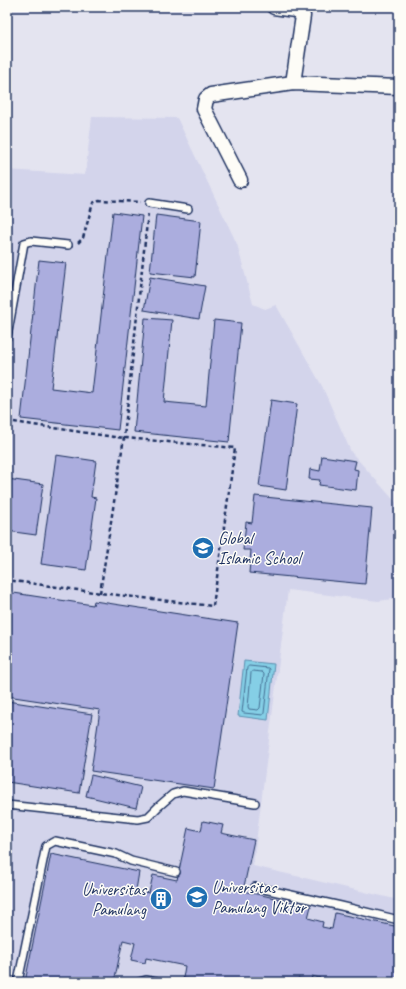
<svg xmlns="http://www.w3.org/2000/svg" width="406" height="989" viewBox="0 0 406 989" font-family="Caveat,sans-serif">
  <rect width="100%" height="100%" fill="#e4e4f0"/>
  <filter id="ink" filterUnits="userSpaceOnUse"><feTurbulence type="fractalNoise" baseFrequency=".025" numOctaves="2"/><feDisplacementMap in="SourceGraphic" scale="8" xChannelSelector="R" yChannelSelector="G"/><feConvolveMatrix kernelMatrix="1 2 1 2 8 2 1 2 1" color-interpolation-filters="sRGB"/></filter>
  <g filter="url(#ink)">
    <path fill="#d3d4eb" d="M92,117l85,1 60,126 16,60 12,5 11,-4 46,81 29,66 48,54v92l-21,3 -90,-11 -35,276 146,34v82h-392v-812l78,5z"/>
    <path fill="#85cfe6" stroke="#5b8fb0" d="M244,661l30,3 -6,56 -30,-4z"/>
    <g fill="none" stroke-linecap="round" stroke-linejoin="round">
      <g stroke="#456f94" stroke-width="1">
        <path d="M249,666l19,2 1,1 -5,44 -1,2 -19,-2 -2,-1 5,-44z"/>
        <path d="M253,671l9,1 2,2 -4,34 -2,2 -9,-1 -1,-2 3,-34z"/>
      </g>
    </g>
    <g fill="#abadde" stroke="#1b2f5e">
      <path d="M113,212l29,4 -24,214 -97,-11 18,-159 27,3 -15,125 41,5z"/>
      <path d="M156,215l45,6 -6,56 -45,-5z"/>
      <path d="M150,277l55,9 -6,33 -55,-9z"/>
      <path d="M145,318l27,2 -8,82 42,4 8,-86 27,3 -12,119 -95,-10z"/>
      <path d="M271,400l26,4 -11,86 -27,-4z"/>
      <path d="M56,455l40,6 -5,36 5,1 -10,72 -45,-6z"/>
      <path d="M322,456l34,5 -2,8 4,1 -2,20 -37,-5 1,-5 -11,-1 1,-10 10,2z"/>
      <path d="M7,479l36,5 -7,51 -29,-4z"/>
      <path d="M255,496l117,12 -7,76 -116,-11 2,-23h-8l3,-28 6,1z"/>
      <path d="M7,592l86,13 1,-4 144,22 -24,166 -123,-18 9,-61 -93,-14z"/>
      <path d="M7,701l85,13 -13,79 -72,-11z"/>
      <path d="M91,775l50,12 -5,21 -50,-12z"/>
      <path d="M203,821l20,4 -2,8 33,7 -11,51 68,15 -3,12 15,4 -1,5 10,2 3,-16 64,14v55h-80l1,-4 -8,-2 -1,5 -13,-3 -1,4h-97l-17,-4 2,-12 -39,-8 -1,5 -14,-3 4,-17 -12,-3 -9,42h-89l26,-128 88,18 -3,18 13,3 4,-18 24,5 11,-52 13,3z"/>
      <path d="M183,978l17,4h-18z"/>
    </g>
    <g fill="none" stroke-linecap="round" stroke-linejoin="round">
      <g stroke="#1b2f5e" stroke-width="10">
        <g id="service">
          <path d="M149,203l39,6"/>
          <path d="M7,337l17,-94 7,-2 37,4"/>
          <path d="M7,805l131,14 10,-2 11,-11 14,-12 10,-3 72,12"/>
          <path d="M255,887l86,19 58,14"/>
          <path d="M18,982l28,-136 9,-5 61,13 15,7 45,11"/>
          <path d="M139,982l7,-2 10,2"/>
        </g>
      </g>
      <g stroke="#1b2f5e" stroke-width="17">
        <g id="minor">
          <path d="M274,7l21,3 8,6 -10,67"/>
          <path d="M240,180l-36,-71 2,-10 5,-4 82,-12 106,4"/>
        </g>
      </g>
      <g stroke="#1b2f5e" stroke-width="2.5" stroke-dasharray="4 3" stroke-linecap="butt">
        <path d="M78,243l5,-5 10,-35 6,-3 41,2"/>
        <path d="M7,421l107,16 121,11 -22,158 -113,-13 -93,-13"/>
        <path d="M100,593l24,-156 24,-224"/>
      </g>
      <use href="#service" stroke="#fdfcf7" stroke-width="7"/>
      <use href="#minor" stroke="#fdfcf7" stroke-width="14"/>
    </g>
  </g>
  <defs>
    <g id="school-disc" transform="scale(1.15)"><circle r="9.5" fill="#1f6fb2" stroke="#fdfcf7"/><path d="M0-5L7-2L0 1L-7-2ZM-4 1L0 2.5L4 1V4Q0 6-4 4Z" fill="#fff"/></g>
    <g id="university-disc" transform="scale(1.15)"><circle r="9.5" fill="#1f6fb2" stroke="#fdfcf7"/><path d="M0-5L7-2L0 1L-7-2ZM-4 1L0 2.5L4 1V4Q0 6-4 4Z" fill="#fff"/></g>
    <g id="building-disc" transform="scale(1.15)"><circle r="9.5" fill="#1f6fb2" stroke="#fdfcf7"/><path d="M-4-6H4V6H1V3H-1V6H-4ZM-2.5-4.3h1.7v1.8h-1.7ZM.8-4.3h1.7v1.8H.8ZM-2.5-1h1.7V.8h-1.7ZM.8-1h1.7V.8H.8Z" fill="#fff"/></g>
  </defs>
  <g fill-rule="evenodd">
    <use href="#school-disc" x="203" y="548"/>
    <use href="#university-disc" x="197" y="897"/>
    <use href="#building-disc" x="161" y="899"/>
  </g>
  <g text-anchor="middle" stroke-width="3" stroke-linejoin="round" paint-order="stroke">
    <g font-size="17" fill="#1b2f5e" stroke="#fdfcf7" text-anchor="start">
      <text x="218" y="544">Global<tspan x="218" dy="20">Islamic School</tspan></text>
      <text x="212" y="893">Universitas<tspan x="212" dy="20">Pamulang Viktor</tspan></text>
      <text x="146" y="895" text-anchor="end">Universitas<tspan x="146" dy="20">Pamulang</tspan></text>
    </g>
  </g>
  <rect width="406" height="989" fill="none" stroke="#fdfcf7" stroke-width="24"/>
  <rect x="12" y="12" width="382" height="965" fill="none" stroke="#1b2f5e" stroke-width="1.5" filter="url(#ink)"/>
</svg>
